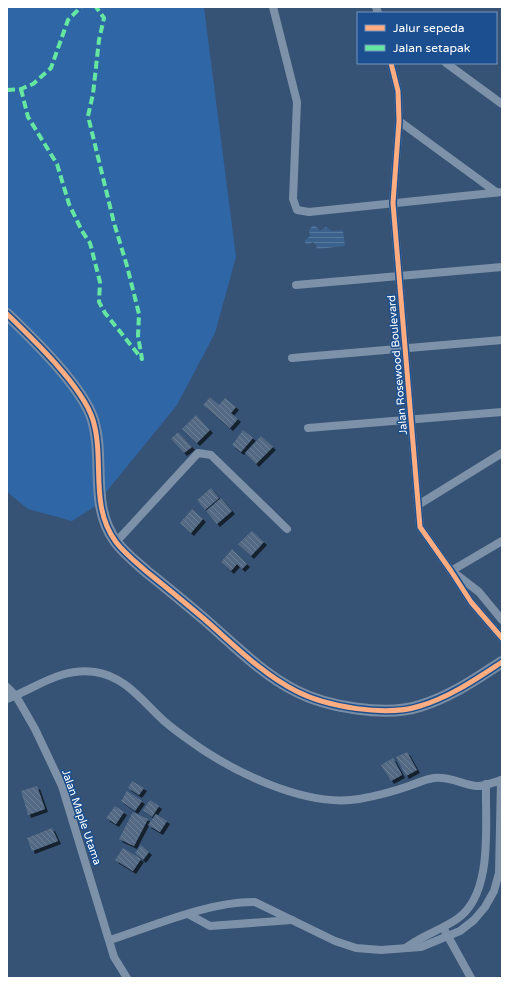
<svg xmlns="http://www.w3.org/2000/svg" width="509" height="985" viewBox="0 0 509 985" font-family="'Varela Round',sans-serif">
  <defs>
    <pattern id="water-rules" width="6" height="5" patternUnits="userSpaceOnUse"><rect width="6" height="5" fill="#3b618d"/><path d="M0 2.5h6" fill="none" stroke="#58799e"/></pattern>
    <pattern id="building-back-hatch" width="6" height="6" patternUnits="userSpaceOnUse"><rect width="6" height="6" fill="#526984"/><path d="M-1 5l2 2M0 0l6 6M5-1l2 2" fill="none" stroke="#6c8096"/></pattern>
    <filter id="shadow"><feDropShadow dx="3" dy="3" stdDeviation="0" flood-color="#0009"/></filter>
  </defs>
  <rect width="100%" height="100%" fill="#365274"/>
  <path fill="#2f66a5" d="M7,7h197l32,250 -21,76 -38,72 -83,102 -22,14 -44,-12 -21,-17z"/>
  <path fill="url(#water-rules)" d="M313,225l4,2 2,4 7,-4 6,4 11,-1 2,16 -28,3 -1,-4 -3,-3 -6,3 -3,-4 6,-5 -1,-6z"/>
  <g fill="url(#building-back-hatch)" filter="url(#shadow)">
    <path d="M210,397l9,8 6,-7 11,9 -5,6 7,6 -8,9 -27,-23z"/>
    <path d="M196,415l14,15 -13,13 -15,-14z"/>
    <path d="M243,430l10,8 -12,14 -9,-7z"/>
    <path d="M178,432l14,15 -8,6 -13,-14z"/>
    <path d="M261,436l12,11 -17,17 -11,-11z"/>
    <path d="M211,488l8,10 -14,12 -8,-10z"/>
    <path d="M221,498l11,13 -15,13 -11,-13z"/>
    <path d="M192,509l11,10 -12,14 -11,-10z"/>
    <path d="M252,531l12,11 -13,14 -13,-12z"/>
    <path d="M232,549l15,15 -5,5 -5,-5 -6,7 -10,-9z"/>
    <path d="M407,752l10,18 -11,6 -10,-19z"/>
    <path d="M393,758l9,17 -11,6 -10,-16z"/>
    <path d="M132,781l12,7 -5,7 -11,-7z"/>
    <path d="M37,786l8,23 -17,6 -7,-24z"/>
    <path d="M127,791l15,10 -7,10 -14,-10z"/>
    <path d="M150,800l9,6 -7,11 -9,-7z"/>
    <path d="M115,806l9,6 -8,12 -10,-6z"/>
    <path d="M133,812l15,7 -14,27 -15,-7z"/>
    <path d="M156,814l11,7 -7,11 -12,-7z"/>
    <path d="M52,828l6,13 -26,10 -5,-13z"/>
    <path d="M141,845l8,7 -6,8 -8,-7z"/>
    <path d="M123,848l18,11 -8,12 -18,-11z"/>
  </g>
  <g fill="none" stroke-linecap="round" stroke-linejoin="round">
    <g stroke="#7d92a8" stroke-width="8">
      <path d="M273,7l24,95 -4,97 4,11 12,2 193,-20"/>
      <path d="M376,7l2,6"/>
      <path d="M391,63l7,28 1,30 -6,82 27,324 31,44 20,31 31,36"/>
      <path d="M446,63l56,41"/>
      <path d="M399,121l97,71"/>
      <path d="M296,285l206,-18"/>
      <path d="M292,358l210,-18"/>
      <path d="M308,428l194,-16"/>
      <path d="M418,505l84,-52"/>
      <path d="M116,542l82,-89 13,2 76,74"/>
      <path d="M451,571l51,-30"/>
      <path d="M457,575l22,17 23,28"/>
      <path d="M7,687l9,9 19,33 27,57 52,171 13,21"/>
      <path d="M7,699c29,-11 54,-32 88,-27 30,4 48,30 69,49 7,6 15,12 22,17 43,32 118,70 173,61 17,-3 33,-7 50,-13 8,-3 17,-7 25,-8 14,-2 28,6 42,8 7,1 18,-4 26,-6"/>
      <path d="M188,914l22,12 82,-6"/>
      <path d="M445,931l26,47"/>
      <path d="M110,940c43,-14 100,-39 145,-38l80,39 21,7 25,2 40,-3 39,-16 14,-11 11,-13 9,-16 5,-18 2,-93"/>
      <path d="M407,947c16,-12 34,-17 50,-28 37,-25 28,-96 29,-135"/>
    </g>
    <path stroke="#798da4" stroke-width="12" d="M7,314c25,24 76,73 86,106 12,40 -4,86 23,122 8,11 21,21 31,30 19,15 37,30 56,46 29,25 59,56 93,73 31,16 90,26 124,15 30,-9 56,-27 82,-44"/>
    <g stroke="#66e7a1" stroke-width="4" stroke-dasharray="8 4" stroke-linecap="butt">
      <path d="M21,89l7,28 29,47 12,40 13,27 8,12 10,39 -1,20 6,11 37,46 -4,-23 1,-22 -12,-48 -13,-43 -26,-107 5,-22 6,-54 5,-22 -8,-11"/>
      <path d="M7,90l14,-1 12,-5 18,-16 17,-48 13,-13"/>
    </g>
    <g stroke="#1b4f8f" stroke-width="8">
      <g id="cycleway">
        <path d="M391,63l7,28 1,30 -6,82 27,324 31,44 20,31 31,36"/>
        <path d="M7,314c25,24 76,73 86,106 12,40 -4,86 23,122 8,11 21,21 31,30 19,15 37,30 56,46 29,25 59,56 93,73 31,16 90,26 124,15 30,-9 56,-27 82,-44"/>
      </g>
    </g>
    <use href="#cycleway" stroke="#ffac80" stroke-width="5"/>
  </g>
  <g text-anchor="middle" stroke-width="3" stroke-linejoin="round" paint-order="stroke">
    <g font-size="11" fill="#fff" stroke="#1b4f8f">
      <text transform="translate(397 365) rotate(-95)" y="4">Jalan Rosewood Boulevard</text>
      <text transform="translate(82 817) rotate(71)" y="4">Jalan Maple Utama</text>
    </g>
  </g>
  <rect width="509" height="985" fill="none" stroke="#ffffff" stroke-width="16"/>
  <rect x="357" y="12" width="140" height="52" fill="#1b4f8f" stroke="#7695bc"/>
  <rect x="365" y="25" width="20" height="6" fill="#ffac80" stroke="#7695bc"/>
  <text x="393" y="32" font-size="12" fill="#ffffff">Jalur sepeda</text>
  <rect x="365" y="45" width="20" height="6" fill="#66e7a1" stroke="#7695bc"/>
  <text x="393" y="52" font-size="12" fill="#ffffff">Jalan setapak</text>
</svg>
